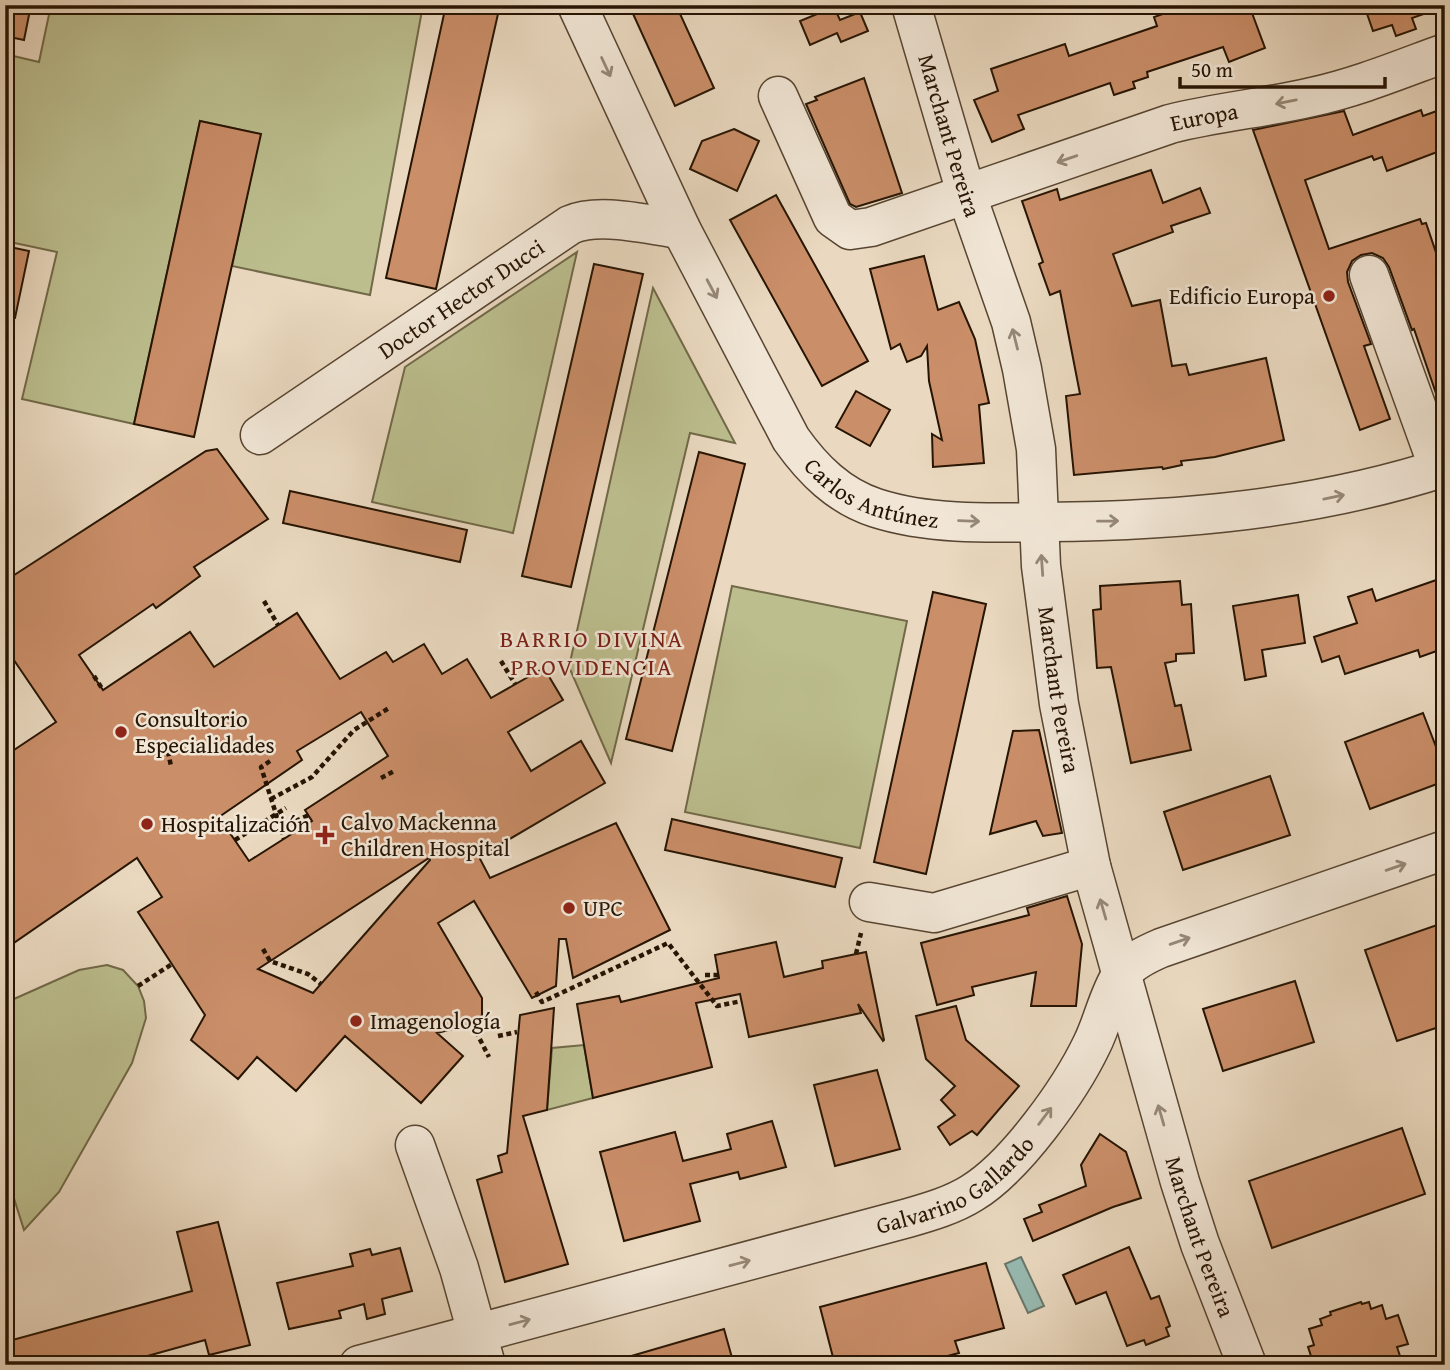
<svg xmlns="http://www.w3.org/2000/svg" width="1450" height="1370" viewBox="0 0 1450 1370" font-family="'Gentium Book Plus',serif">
  <rect width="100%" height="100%" fill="#ead9c0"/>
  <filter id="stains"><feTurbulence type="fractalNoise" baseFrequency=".00286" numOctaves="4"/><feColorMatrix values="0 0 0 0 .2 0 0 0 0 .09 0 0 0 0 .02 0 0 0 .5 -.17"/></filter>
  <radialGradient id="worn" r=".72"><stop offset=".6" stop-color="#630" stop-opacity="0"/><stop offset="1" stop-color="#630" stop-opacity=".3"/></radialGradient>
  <g fill="#bcbe8e" stroke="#716948" stroke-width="2">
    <path d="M51,5h372l-53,290 -138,-29 28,-132 -60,-13 -66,303 -112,-25 35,-147 -52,-11v-187l34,8z"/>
    <path d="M577,252l-64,281 -141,-31 33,-135z"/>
    <path d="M653,288l82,155 -45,-10 -79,330 -42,-96z"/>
    <path d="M732,586l175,35 -47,227 -175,-36z"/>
    <path d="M107,965l16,5 15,16 6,15 2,17 -14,45 -73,129 -35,38 -19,-60v-167l74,-33z"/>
    <path d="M584,1045l9,53 -46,12 5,-62z"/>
  </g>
  <path fill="#98bab1" stroke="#6a786b" stroke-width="2" d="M1021,1257l23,49 -16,7 -23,-49z"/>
  <g fill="#ca8e69" stroke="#261403" stroke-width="2" fill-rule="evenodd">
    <path d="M5,5h26l-7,35 -19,-4z"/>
    <path d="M446,5h54l-64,284 -50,-11z"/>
    <path d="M629,5h47l38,83 -39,18z"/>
    <path d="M1188,5h61l16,43 -36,14 -6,-15 -76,25 1,5 -15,5 2,6 -21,7 -4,-12 -92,32 6,14 -32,13 -18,-42 24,-9 -7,-22 74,-25 4,12 88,-30 -3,-9z"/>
    <path d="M1364,5h74v4l-26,9 4,11 -20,7 -4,-11 -19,6z"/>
    <path d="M834,7l6,13 20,-8 8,19 -27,11 -4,-9 -27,12 -10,-24z"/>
    <path d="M864,78l38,115 -46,14 -6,-3 -44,-100 11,-4 -2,-3z"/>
    <path d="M1445,108v41l-58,22 -5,-14 -8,3 -2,-4 -67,24 24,69 91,-30 2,5 4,-1 19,56v129h-4l-27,-79 -2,1 -23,-63 -6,-9 -11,-5 -11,2 -9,6 -5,11 1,10 23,62 -7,2 26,73 -30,11 -107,-300 91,-19 9,24 68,-25 2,6z"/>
    <path d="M200,121l61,13 -67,303 -60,-13z"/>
    <path d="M734,129l25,12 -22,50 -47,-22 12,-28z"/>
    <path d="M1151,170l12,33 37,-15 10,25 -39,13 2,6 -60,22 19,52 28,-6 12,66 14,-2 3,11 77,-17 18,82 -69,17 -34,4 1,4 -19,4 -1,-2 -88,8 -8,-79 14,-2 -20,-103 -10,4 -11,-31 4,-2 -21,-61 35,-12 3,11z"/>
    <path d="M776,195l92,166 -46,25 -92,-166z"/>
    <path d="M5,246l24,5 -14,67 -10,-1z"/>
    <path d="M924,256l14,54 21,-8 16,37 14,64 -10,2 5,58 -51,4 -1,-33 10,6 -13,-59 -2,-35 -6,10 -14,6 -7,-18 -9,5 -21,-80z"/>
    <path d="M594,264l49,10 -72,313 -49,-11z"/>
    <path d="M856,391l34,19 -20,36 -34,-19z"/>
    <path d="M217,449l51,70 -74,48 6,9 -44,32 -3,-4 -74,51 24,35 87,-58 24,35 83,-54 43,66 46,-27 7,10 31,-18 18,30 25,-15 24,39 53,-30 19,32 -55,32 23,39 50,-30 24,42 -126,74 11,21 126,-55 54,107 -97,48 -7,-39h-7l-3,47 -24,12 -58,-97 -36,22 44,75v17l-10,9 -35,9 26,23 -42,47 -76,-67 -49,55 -39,-34 -19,22 -47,-39 14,-25 -67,-103 24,-15 -25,-39 -132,91v-193l51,-34 -51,-75v-66l201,-130zM361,712l27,44 -83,54 7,11 -63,40 -30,-44 83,-57 -5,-9zM429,858l1,2 -117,133 -55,-24z"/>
    <path d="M699,452l46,12 -73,287 -46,-12z"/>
    <path d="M290,491l177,39 -7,32 -177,-39z"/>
    <path d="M1445,577v71l-25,9 -2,-7 -73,24 -6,-18 -17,6 -8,-25 43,-14 -9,-26 24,-8 4,12z"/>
    <path d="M1180,581l2,24 9,-1 3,49 -18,1v7l-11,2 10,43 6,-1 10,45 -60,13 -20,-96 -14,1 -4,-58 8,-1 -1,-23z"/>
    <path d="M933,592l53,12 -60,270 -52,-12z"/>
    <path d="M1298,595l7,48 -43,7 4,26 -21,4 -12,-74z"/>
    <path d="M1423,713l22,57v11l-75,28 -25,-67z"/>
    <path d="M1039,730l23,103 -19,3 -7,-15 -46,13 23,-103z"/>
    <path d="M1270,776l20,59 -107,35 -19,-58z"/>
    <path d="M672,819l170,39 -7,29 -170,-37z"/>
    <path d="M1067,896l15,48 -6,62h-45l5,-34 -64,15 2,8 -37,10 -16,-62 108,-28 -2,-7z"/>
    <path d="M1437,925l8,24v76l-48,16 -32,-91z"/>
    <path d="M776,942l8,35 39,-9 -1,-7 44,-9 18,88 -1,1 -25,-37 3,9 -112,24 -9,-43 -44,9 16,64 -119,31 -16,-94 42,-8 2,6 98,-24 -4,-23z"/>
    <path d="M1295,981l19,61 -91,29 -20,-62z"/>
    <path d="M956,1006l10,34 53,46 -42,49 -5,-4 -22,14 -12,-18 17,-12 -14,-15 14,-14 -29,-27 -10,-43z"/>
    <path d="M554,1008l-7,102 -24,6 45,148 -63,18 -28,-102 25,-8 -4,-16 9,-3 13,-138z"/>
    <path d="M877,1070l23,79 -65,17 -21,-81z"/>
    <path d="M772,1121l14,46 -46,12 -2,-7 -48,12 10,37 -76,20 -24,-89 75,-20 8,29 48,-12 -4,-15z"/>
    <path d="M1402,1128l23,66 -153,54 -23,-67z"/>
    <path d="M1100,1134l26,18 15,46 -28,9 -80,34 -9,-22 18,-7 -3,-7 47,-19 -5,-21z"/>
    <path d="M218,1222l32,123 -41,10 -4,-15 -90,25h-110v-23l187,-51 -15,-59z"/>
    <path d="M1129,1247l22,52 8,-3 11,30 -4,2 3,8 -23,9 -2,-5 -17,6 -21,-54 -30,12 -13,-29z"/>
    <path d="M400,1248l12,43 -30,8 3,15 -18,5 -3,-15 -25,7 2,7 -52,11 -12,-46 76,-17 -3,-12 20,-5 2,6z"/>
    <path d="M986,1263l18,65 -49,13 4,12 -46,12h-78l-15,-58z"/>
    <path d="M1361,1302l1,2 7,-2 2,7 11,-4 4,14 12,-4 10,29 -11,3 6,18h-89l-6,-18 6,-2 -5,-16 13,-4 -2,-6 11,-4 -1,-3z"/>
    <path d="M724,1329l10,36h-112l-1,-6z"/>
  </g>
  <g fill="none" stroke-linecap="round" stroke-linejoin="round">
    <g stroke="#574532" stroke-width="41">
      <g id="minor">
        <path id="s1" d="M577,5l104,224 110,210c22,31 48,57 85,69 53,17 114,15 169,14 136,-1 270,-13 400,-55"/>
        <path id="s2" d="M911,5l55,188 45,129 11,47 14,80 5,117 18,138 32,162 89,316 20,62 47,121"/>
        <path id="s3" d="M778,96l55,122 17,12 21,-3 299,-103c47,-12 95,-16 142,-27 46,-10 89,-28 133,-44"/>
        <path d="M1369,275l70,194"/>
        <path id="s4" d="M260,435l310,-210c30,-13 77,0 111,4"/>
        <path d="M869,902l65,11 157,-47"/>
        <path d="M415,1145l44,123 27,97"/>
        <path id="s5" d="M359,1365l549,-147c21,-6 45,-13 64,-25 44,-27 98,-103 120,-149 11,-22 16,-49 29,-69 9,-13 26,-21 40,-27l284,-98"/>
      </g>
    </g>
    <g stroke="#261403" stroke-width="4.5" stroke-dasharray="5 3.5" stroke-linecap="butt">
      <path d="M264,601l14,24"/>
      <path d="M501,661l14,23"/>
      <path d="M94,676l9,14"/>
      <path d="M166,743l5,23"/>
      <path d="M381,778l15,-8"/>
      <path d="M271,799l41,-22 42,-47 35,-22"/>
      <path d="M280,828l29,-13"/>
      <path d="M235,840l51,-32"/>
      <path d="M263,949l7,12 38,13 13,10"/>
      <path d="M856,954l5,-21"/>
      <path d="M705,975h14"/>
      <path d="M138,986l34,-22"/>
      <path d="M536,992l6,10 126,-59 49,63 25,-5"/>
      <path d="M472,1024l17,33"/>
      <path d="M498,1036l19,-4"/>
    </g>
    <use href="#minor" stroke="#f1e6d6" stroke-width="38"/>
    <path stroke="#261403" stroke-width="4.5" stroke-dasharray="5 3.5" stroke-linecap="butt" d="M270,761l-9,6 23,72"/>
  </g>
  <defs><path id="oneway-shaft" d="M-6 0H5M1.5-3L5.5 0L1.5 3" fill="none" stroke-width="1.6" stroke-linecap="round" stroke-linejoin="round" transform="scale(1.75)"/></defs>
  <g stroke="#968877">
    <use href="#oneway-shaft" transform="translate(606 67) rotate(65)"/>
    <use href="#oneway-shaft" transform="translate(1286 102) rotate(169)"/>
    <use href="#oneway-shaft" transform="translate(1067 159) rotate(161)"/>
    <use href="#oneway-shaft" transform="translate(712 289) rotate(62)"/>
    <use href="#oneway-shaft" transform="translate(1015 339) rotate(-104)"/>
    <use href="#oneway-shaft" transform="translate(1334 497) rotate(-12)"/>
    <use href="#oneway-shaft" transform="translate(969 521) rotate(2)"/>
    <use href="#oneway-shaft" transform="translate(1108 521) rotate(-1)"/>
    <use href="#oneway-shaft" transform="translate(1042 565) rotate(-94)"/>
    <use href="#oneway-shaft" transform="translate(1396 867) rotate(-19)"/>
    <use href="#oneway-shaft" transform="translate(1103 909) rotate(-106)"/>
    <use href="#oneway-shaft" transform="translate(1180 941) rotate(-19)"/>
    <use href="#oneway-shaft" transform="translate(1161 1115) rotate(-106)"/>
    <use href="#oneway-shaft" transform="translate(1045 1116) rotate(-53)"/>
    <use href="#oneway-shaft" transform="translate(740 1263) rotate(-15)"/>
    <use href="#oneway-shaft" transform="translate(520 1322) rotate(-15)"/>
  </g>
  <g fill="#8f2418" stroke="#f1e6d6" stroke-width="2.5">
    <circle cx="1329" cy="296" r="7"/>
    <circle cx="121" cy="732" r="7"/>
    <circle cx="147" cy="824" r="7"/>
    <path d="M321.5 824.5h7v7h7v7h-7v7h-7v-7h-7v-7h7z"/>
    <circle cx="569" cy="908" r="7"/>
    <circle cx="356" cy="1021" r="7"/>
  </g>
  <g text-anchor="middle" stroke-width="5" stroke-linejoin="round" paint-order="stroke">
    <g font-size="23" fill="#261403" stroke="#f1e6d6">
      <text dy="8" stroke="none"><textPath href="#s3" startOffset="527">Europa</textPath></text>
      <text dy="8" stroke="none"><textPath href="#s2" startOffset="136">Marchant Pereira</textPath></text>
      <text dy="8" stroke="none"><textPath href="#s4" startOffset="243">Doctor Hector Ducci</textPath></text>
      <text dy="8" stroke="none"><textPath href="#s1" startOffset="586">Carlos Antúnez</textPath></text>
      <text dy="8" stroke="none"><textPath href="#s2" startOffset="704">Marchant Pereira</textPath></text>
      <text dy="8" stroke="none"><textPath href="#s5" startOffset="626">Galvarino Gallardo</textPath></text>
      <text dy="8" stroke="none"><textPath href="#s2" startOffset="1270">Marchant Pereira</textPath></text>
    </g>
    <g font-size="23" fill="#261403" stroke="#f1e6d6" text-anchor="start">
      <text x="1315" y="304" text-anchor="end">Edificio Europa</text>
      <text x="135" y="727">Consultorio<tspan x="135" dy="26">Especialidades</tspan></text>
      <text x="341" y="830">Calvo Mackenna<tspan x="341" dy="26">Children Hospital</tspan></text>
      <text x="161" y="832">Hospitalización</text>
      <text x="583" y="916">UPC</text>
      <text x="370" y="1029">Imagenología</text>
    </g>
    <g font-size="24" letter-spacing="2" fill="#7a1f14" stroke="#f1e6d6">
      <text x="592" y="647">BARRIO DIVINA<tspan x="592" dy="28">PROVIDENCIA</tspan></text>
    </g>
  </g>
  <rect width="1450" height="1370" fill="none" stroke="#ead9c0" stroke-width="28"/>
  <rect x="7" y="7" width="1436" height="1356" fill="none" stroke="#261403" stroke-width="3.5"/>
  <rect x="14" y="14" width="1422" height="1342" fill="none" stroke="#261403" stroke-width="2"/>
  <path d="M1180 77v10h205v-10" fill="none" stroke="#261403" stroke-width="3.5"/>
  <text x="1191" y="77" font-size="21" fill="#261403" stroke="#f1e6d6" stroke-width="5" paint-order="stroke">50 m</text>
  <rect width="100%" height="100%" filter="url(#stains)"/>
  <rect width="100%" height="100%" fill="url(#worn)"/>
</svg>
